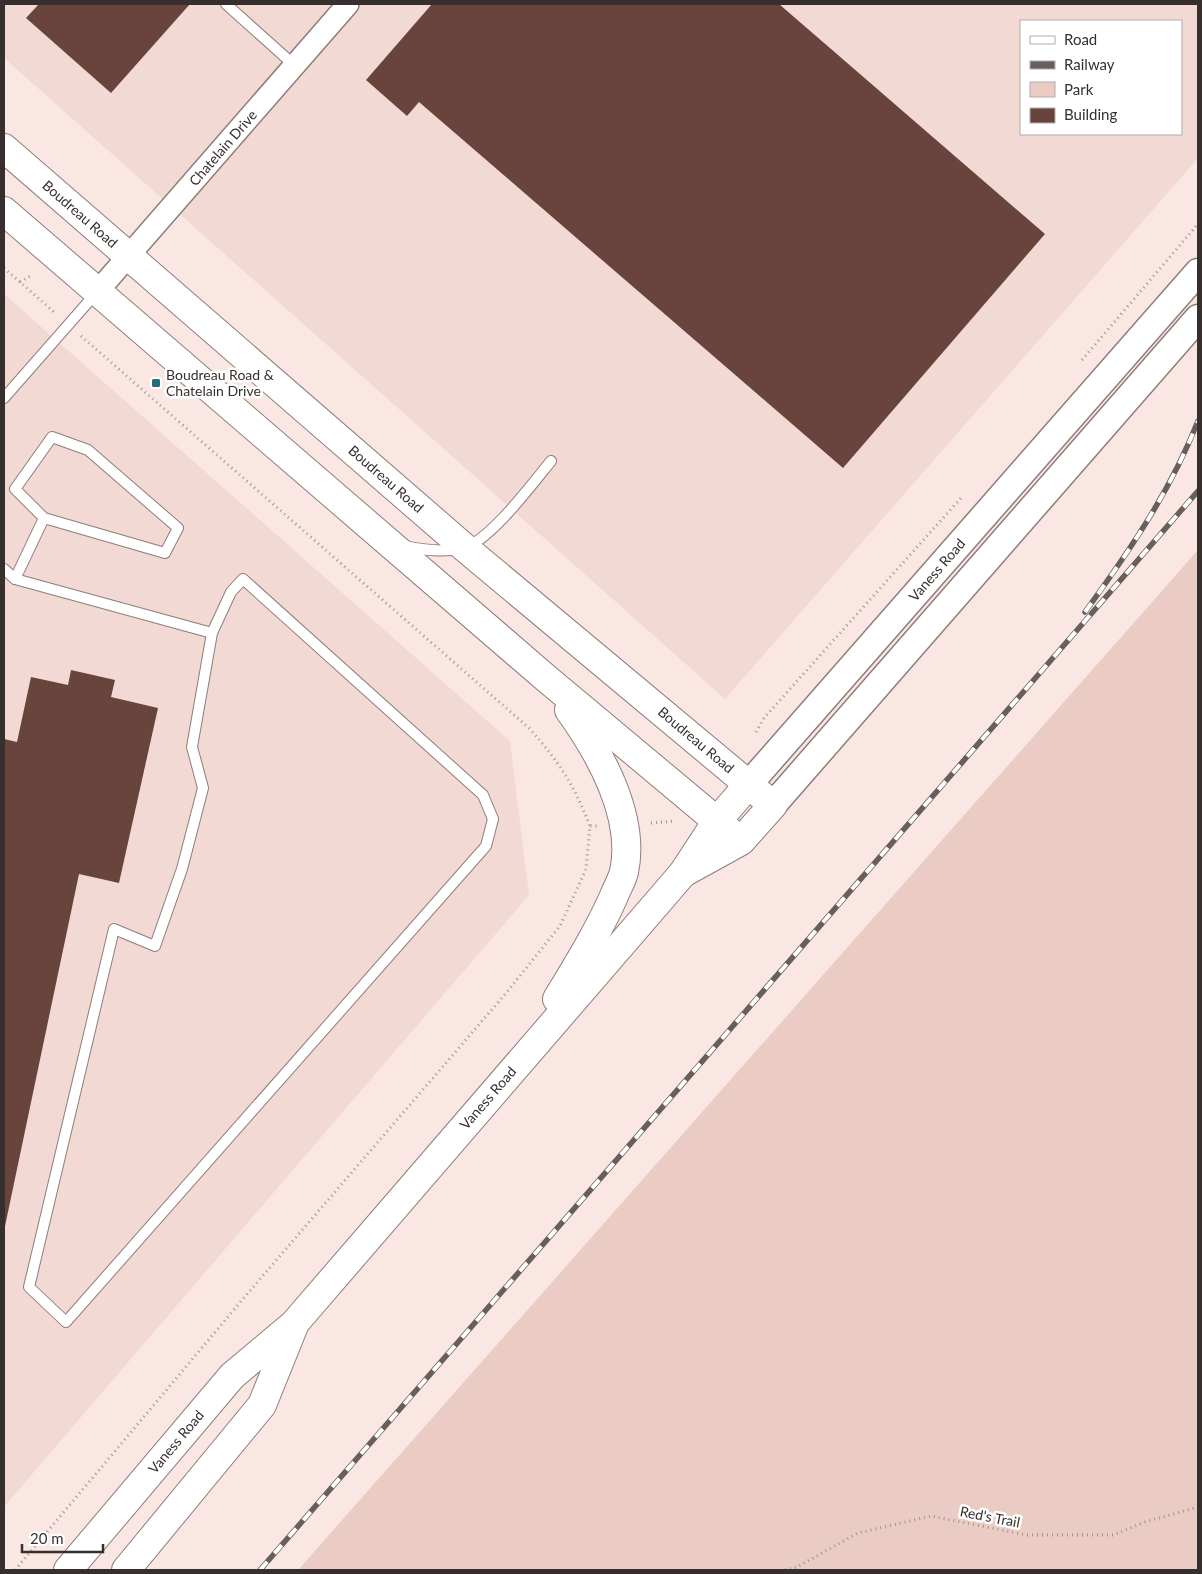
<svg xmlns="http://www.w3.org/2000/svg" width="1202" height="1574" viewBox="0 0 1202 1574" font-family="Lato,sans-serif">
  <rect width="100%" height="100%" fill="#fae7e3"/>
  <g fill="#f3d9d3" fill-rule="evenodd">
    <path d="M4,4h1194v154l-473,541 -721,-641zM1021,21h160v113h-160z"/>
    <path d="M4,294l506,447 19,154 -525,612z"/>
  </g>
  <path fill="#ebccc5" d="M1198,550v1020h-900z"/>
  <g fill="#69443d">
    <path d="M39,4h151l-79,89 -85,-75z"/>
    <path d="M432,4h347l266,230 -202,234 -424,-366 -12,14 -41,-36z"/>
    <path d="M71,670l44,10 -4,17 47,11 -39,175 -40,-9 -75,357v-492l13,3 14,-65 37,8z"/>
  </g>
  <g fill="none" stroke-linecap="round" stroke-linejoin="round">
    <g stroke="#8d7d79" stroke-width="12">
      <g id="service">
        <path d="M226,4l68,61"/>
        <path d="M4,398l93,-106"/>
        <path d="M405,546c19,4 39,7 58,2 26,-6 70,-65 88,-87"/>
        <path d="M4,569l11,10 197,54"/>
        <path d="M15,579l29,-61 -29,-29 37,-52 36,13 90,78 -13,25 -121,-35"/>
        <path d="M243,579l240,216 10,24 -7,27 -420,476 -37,-35 85,-358 41,17 27,-77 21,-81 -11,-41 20,-114 19,-41z"/>
      </g>
    </g>
    <g stroke="#8d7d79" stroke-width="24">
      <path id="minor" d="M97,292l251,-288"/>
    </g>
    <g stroke="#8d7d79" stroke-width="29">
      <g id="tertiary">
        <path d="M749,784l449,-512"/>
        <path d="M773,805l425,-487"/>
      </g>
    </g>
    <g stroke="#8d7d79" stroke-width="30">
      <g id="secondary">
        <path d="M4,148l461,400 308,257 -32,36 -58,32"/>
        <path d="M4,211l543,468 183,153"/>
        <path d="M557,999c20,-33 41,-67 57,-103 3,-8 8,-16 10,-24 12,-55 -24,-119 -55,-162"/>
        <path d="M68,1570l164,-194 62,-52 389,-451 34,-52 32,-37"/>
        <path d="M126,1570l136,-165 31,-77"/>
      </g>
    </g>
    <g stroke="#a0928f" stroke-width="3" stroke-dasharray="1 4" stroke-linecap="butt">
      <path d="M4,268l50,44"/>
      <path d="M20,282l12,-7"/>
      <path d="M81,336l448,392c31,35 44,55 61,98"/>
      <path d="M1082,360l116,-136"/>
      <path d="M756,732l8,-14 197,-220"/>
      <path d="M651,823l24,-2"/>
      <path d="M15,1570l233,-277 259,-301 53,-66 26,-57 4,-43h7"/>
      <path d="M785,1570l12,-3 61,-34 73,-17 96,19h86l32,-13 53,-15"/>
    </g>
    <use href="#service" stroke="#fff" stroke-width="10"/>
    <use href="#minor" stroke="#fff" stroke-width="21"/>
    <use href="#tertiary" stroke="#fff" stroke-width="26"/>
    <use href="#secondary" stroke="#fff" stroke-width="28"/>
    <g stroke="#685e5b" stroke-width="5.5">
      <g id="rail">
        <path d="M1085,612c45,-62 85,-120 113,-191"/>
        <path d="M260,1570l938,-1079"/>
      </g>
    </g>
    <use href="#rail" stroke="#fff" stroke-width="4" stroke-dasharray="11" stroke-linecap="butt"/>
  </g>
  <rect fill="#266d7a" stroke="#fff" stroke-width="2" x="151" y="378" width="10" height="10" rx="2.5"/>
  <g text-anchor="middle" stroke-width="5" stroke-linejoin="round" paint-order="stroke">
    <g font-size="14" fill="#362f2d" stroke="#fff">
      <text transform="translate(223 148) rotate(-49)" y="5">Chatelain Drive</text>
      <text transform="translate(80 214) rotate(41)" y="5">Boudreau Road</text>
      <text transform="translate(386 479) rotate(41)" y="5">Boudreau Road</text>
      <text transform="translate(937 570) rotate(-49)" y="5">Vaness Road</text>
      <text transform="translate(696 740) rotate(40)" y="5">Boudreau Road</text>
      <text transform="translate(488 1098) rotate(-49)" y="5">Vaness Road</text>
      <text transform="translate(176 1442) rotate(-50)" y="5">Vaness Road</text>
      <text transform="translate(990 1517) rotate(11)" y="5">Red's Trail</text>
    </g>
    <g font-size="14" fill="#362f2d" stroke="#fff" text-anchor="start">
      <text x="166" y="380">Boudreau Road &amp;<tspan x="166" dy="16">Chatelain Drive</tspan></text>
    </g>
  </g>
  <rect width="1202" height="1574" fill="none" stroke="#362f2d" stroke-width="10"/>
  <rect x="1020" y="20" width="162" height="115" fill="#ffffff" stroke="#afacab"/>
  <rect x="1030" y="36" width="25" height="8" fill="#ffffff" stroke="#afacab"/>
  <text x="1064" y="45" font-size="15" fill="#362f2d">Road</text>
  <rect x="1030" y="61" width="25" height="8" fill="#685e5b" stroke="#afacab"/>
  <text x="1064" y="70" font-size="15" fill="#362f2d">Railway</text>
  <rect x="1030" y="82" width="25" height="15" fill="#ebccc5" stroke="#afacab"/>
  <text x="1064" y="95" font-size="15" fill="#362f2d">Park</text>
  <rect x="1030" y="108" width="25" height="15" fill="#69443d" stroke="#afacab"/>
  <text x="1064" y="120" font-size="15" fill="#362f2d">Building</text>
  <path d="M22 1544v8h81v-8" fill="none" stroke="#362f2d" stroke-width="2.5"/>
  <text x="30" y="1544" font-size="15" fill="#362f2d" stroke="#ffffff" stroke-width="4" paint-order="stroke">20 m</text>
</svg>
